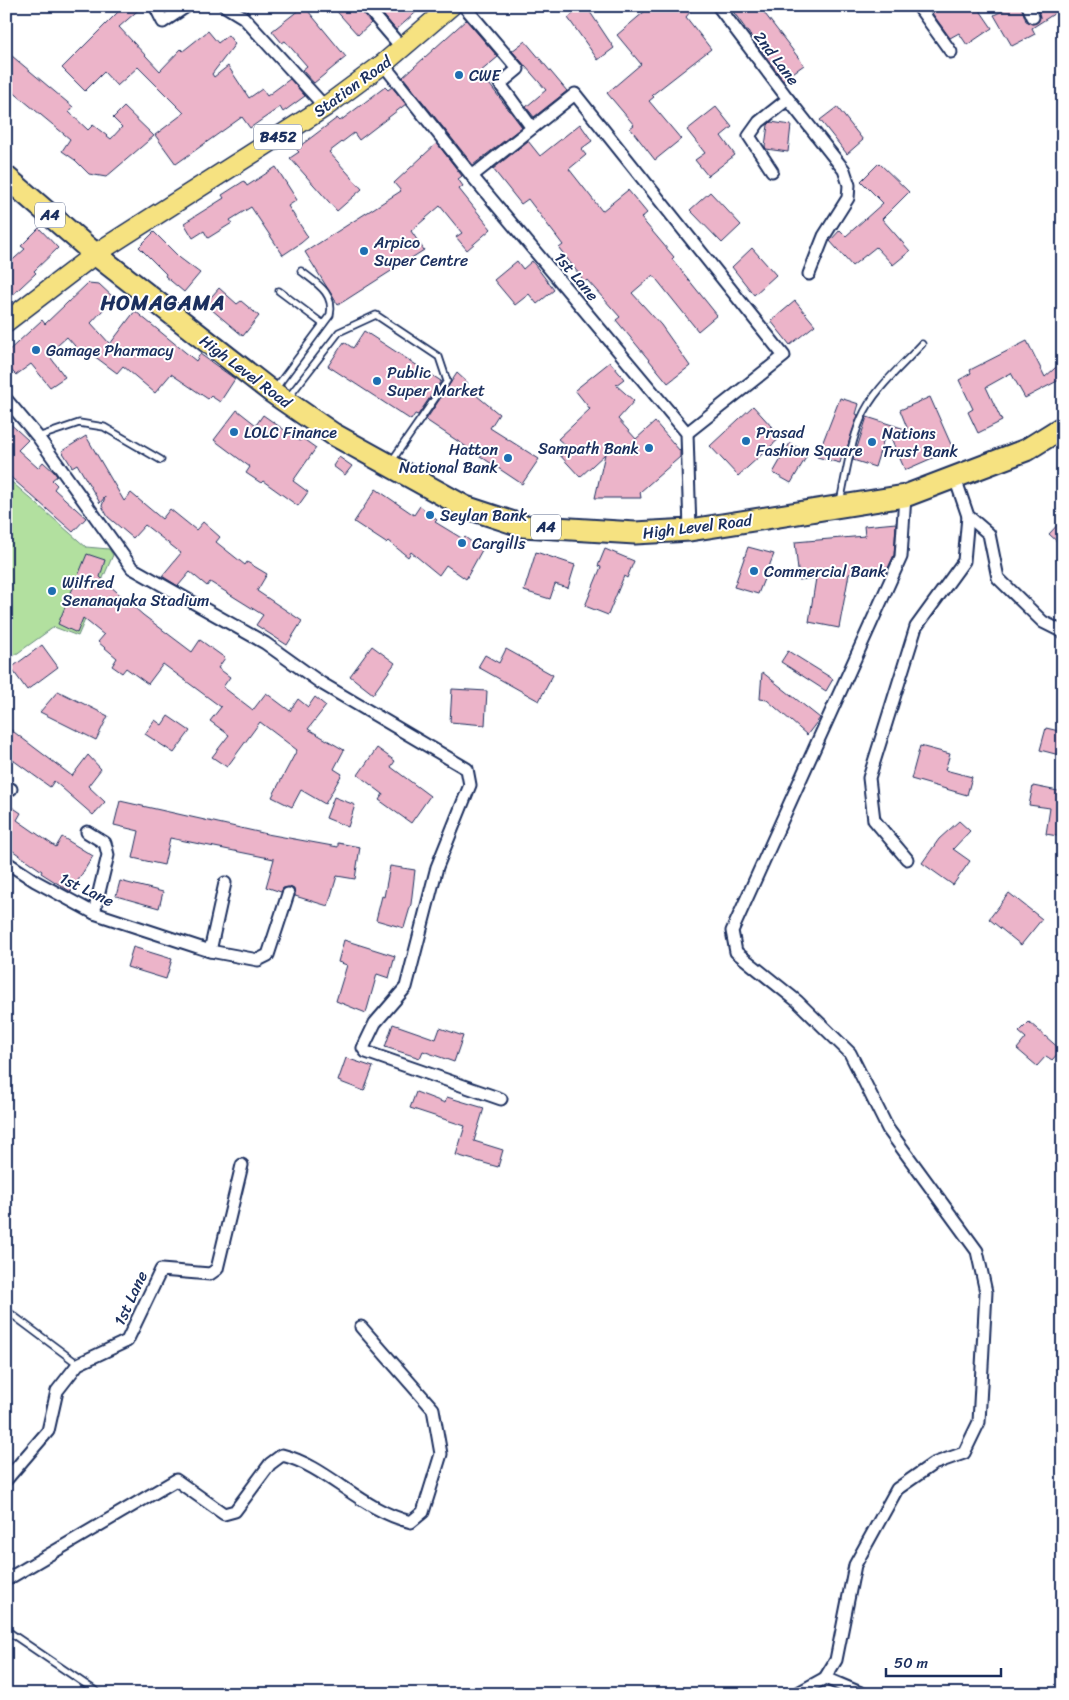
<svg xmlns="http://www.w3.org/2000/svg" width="1069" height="1700" viewBox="0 0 1069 1700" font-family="Sriracha,sans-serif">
  <rect width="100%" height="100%" fill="#fff"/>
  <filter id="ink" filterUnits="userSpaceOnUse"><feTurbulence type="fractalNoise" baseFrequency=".02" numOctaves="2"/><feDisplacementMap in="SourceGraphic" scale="10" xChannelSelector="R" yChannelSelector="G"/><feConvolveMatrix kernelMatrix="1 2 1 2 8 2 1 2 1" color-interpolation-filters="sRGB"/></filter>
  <g filter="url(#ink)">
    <path fill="#b2e09f" stroke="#66887e" d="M6,477l80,70 23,2 4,6 -35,81 -24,-9 -46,33 -2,-2z"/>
    <g fill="#ecb4c9" stroke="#1b2f5e">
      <path d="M113,6h30l-24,21 41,44 21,-22 2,2 25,-20 10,12 10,-8 7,9 -23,30 2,3 14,-11 21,32 13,-9 5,7 23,-17 15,17 -22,16 -3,-5 -30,21 -8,-11 -66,47 -21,-29 29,-22 -46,-46 -21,19 -13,-14 -19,19 -23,-23 56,-56z"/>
      <path d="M304,6l42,51 -32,26 -12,-13 5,-4 -22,-25 -3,2 -10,-12z"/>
      <path d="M332,6h27l12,17 -13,12z"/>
      <path d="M376,6h47l-27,24z"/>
      <path d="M582,6h4l28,42 -16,12 -30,-42z"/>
      <path d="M651,6h44l-9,11 25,32 -59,46 2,2 -5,4 32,38 -26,21 -25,-32 4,-3 -27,-32 34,-29 -24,-29z"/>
      <path d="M729,6h30l45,59 -21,15z"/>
      <path d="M927,6h50l15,22 -25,17 -8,-12 -9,5z"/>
      <path d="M1012,6h9l5,15 7,3 7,-6 -4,-12 27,2 -31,20 3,6 -23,12 -18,-31z"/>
      <path d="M466,20l32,37 -18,15 42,55 -49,38 -70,-88z"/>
      <path d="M525,41l42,50 -33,26 -8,-10 20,-17 -34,-39z"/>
      <path d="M6,51l67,56 -4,5 19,18 5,-5 18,14 11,-12 -9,-9 11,-11 30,29 -48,41 -17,-3 -14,-14 -13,-9 8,-12 -64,-53z"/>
      <path d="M385,87l3,3 4,-3 14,17 -47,36 -5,-7 -25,19 33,37 -25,22 -47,-53 9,-6 -3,-3 41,-31 3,3z"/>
      <path d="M716,107l16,20 -11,9 14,19 -27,21 -13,-16 10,-7 -18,-23z"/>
      <path d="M837,107l26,33 -16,14 -27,-34z"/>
      <path d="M771,122l20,3 -3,27 -22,-3 -1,-3 3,-21z"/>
      <path d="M580,124l12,17 -11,8 5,6 -17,14 33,42 26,-21 19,23 -6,5 33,39 -2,2 45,56 -19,16 -45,-56 -21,18 29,32 29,41 -22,17 -52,-63 4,-3 -33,-37 -2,2 -26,-34 4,-3 -35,-46 -7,5 -28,-35 35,-28 12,15z"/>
      <path d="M437,143l25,33 -4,3 5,7 -4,3 32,40 -24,21 -11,-13 6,-4 -22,-27 -29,25 13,19 -86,55 -33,-53 96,-61 -7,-8z"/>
      <path d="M879,163l30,29 -27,27 28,32 -17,14 -17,-18 -24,19 -22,-25 10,-11 6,6 37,-33 -22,-22z"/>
      <path d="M276,167l21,33 -9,6 20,31 -7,6 -18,12 -32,-48 -21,13 2,3 -24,15 -4,-7 -11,7 -9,-15 40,-25 -2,-3 22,-14 3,5z"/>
      <path d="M710,192l31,33 -19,18 -32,-33z"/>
      <path d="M39,228l19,20 -24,23 2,2 -30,28v-35l19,-17 -4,-3z"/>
      <path d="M154,232l26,26 20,15 -16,19 -19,-16 1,-2 -27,-27z"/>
      <path d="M752,248l24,27 -22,20 -22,-28z"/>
      <path d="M517,261l6,8 9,-8 22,29 -17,14 -8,-10 -14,11 -21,-25z"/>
      <path d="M88,283l11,1 15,14 -23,25 19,21 25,-33 61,50 4,-7 35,25 -15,23 -9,-6 -3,3 -37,-25 -16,19 -32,-27 -6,7 -31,-23 -4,4 -15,-17 -19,17 17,23 -15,10 -19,-23 -15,11 -10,-10v-12l36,-33 3,4z"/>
      <path d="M219,288l18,16 4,-3 18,15 -16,20 -38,-32z"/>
      <path d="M795,301l20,24 -25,20 -19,-24z"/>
      <path d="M364,331l77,50 -23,34 -3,-1 -4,6 -83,-54 16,-24 9,6z"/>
      <path d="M1027,341l18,36 18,-16v17l-38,20 -14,-25 -25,14 16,34 -24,12 -10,-21 5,-3 -14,-29 12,-7 -1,-3z"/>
      <path d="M610,362l14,17 -8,6 18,16 -16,18 18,20 19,-17 25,29v6l-40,35 1,6h-46l10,-44 -25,23 -23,-25 8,-7 -7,-6 32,-30 -15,-19z"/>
      <path d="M457,373l11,10 -3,3 34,28 -9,14 49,31 -17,25 -96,-64z"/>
      <path d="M930,397l23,52 -48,21 -18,-41 -12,38 -22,-7 14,-43 41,13 -8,-20z"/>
      <path d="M840,398l19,6 -3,10 2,1 -14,42 -2,-1 -2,7 -23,-6z"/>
      <path d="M753,406l28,31 -43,39 -28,-30z"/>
      <path d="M237,410l19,15 7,-10 37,26 2,-3 14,10 -23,33 15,11 -10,14 -35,-25 -2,2 -15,-10 4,-6 -36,-27z"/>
      <path d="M6,420l22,20 -10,10 20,18 5,-6 11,10 3,4 -5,4 5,5 -3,4 32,29 -13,14 -67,-59z"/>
      <path d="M86,436l38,65 7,-8 31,26 8,-10 26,21 7,-8 17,15 -4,5 29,23 2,-3 20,12 -10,17 45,30 -15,24 -31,-20 7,-10 -53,-33 -3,4 -17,-14 -12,14 -16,-10 19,-23 -36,-28 -12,13 -25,-21 -6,-11 3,-9 -5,6 -23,-39 -5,3 -10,-16z"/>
      <path d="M790,443l18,11 -17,29 -18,-10z"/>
      <path d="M339,457l13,9 -7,9 -12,-9z"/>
      <path d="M376,489l38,26 6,-9 17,14 -2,2 28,17 2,-2 17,13 -16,29 -20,-14 -7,10 -28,-23 -3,5 -20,-16 -2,2 -32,-21z"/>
      <path d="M1063,519v28l-14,-13z"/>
      <path d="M896,523l-2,32 -6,13 -39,6 -10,54 -30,-6 7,-44 -17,2 -4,-38 70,-6 -1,-10z"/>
      <path d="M748,547l26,7 -16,40 -24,-7z"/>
      <path d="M605,549l29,12 -7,17 -3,-2 -16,39 -23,-9 16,-39 -3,-1z"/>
      <path d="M536,552l39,13 -7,23 -13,-4 -5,15 -26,-8z"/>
      <path d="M87,554l18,6 -5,17 43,38 49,37 8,-12 25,18 -7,10 12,9 -7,10 30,23 13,-17 24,18 8,-12 10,8 7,-10 11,9 -18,23 36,21 -10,19 8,5 -17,30 -24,-14 -9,17 -20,-10 25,-47 -37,-28 -33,45 -15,-10 17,-22 -19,-14 11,-14 -58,-43 -15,20 -22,-16 -4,5 -10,-7 5,-8 -19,-16 6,-7 -21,-17 -6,15 -19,-9z"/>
      <path d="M42,645l16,22 -31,23 -16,-22z"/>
      <path d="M372,646l23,17 -22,31 -23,-18z"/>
      <path d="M506,649l47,26 -14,26 -61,-34 7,-12 14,8z"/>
      <path d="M788,651l45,28 -7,12 -45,-29z"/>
      <path d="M762,672l58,46 -13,17 -40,-35 -7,-1z"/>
      <path d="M452,689l35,2 -2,34 -35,-3z"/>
      <path d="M58,691l50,25 -12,24 -56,-28z"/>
      <path d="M168,716l22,15 -16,22 -29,-19 10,-14 7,5z"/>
      <path d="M6,726l66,50 16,-21 13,14 -13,17 17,16 -12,13 -39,-34 -4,6 -44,-32z"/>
      <path d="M1046,728l17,4v24l-23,-6z"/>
      <path d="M920,746l30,8 -5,16 27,7 -5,18 -56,-16z"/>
      <path d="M377,748l18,13 -4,6 39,29 -19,27 -32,-23 4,-6 -25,-19z"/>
      <path d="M1033,786l30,6v45l-17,-3 4,-26 -21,-3z"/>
      <path d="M334,797l21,8 -7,22 -22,-9z"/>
      <path d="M120,801l147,33 71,13v-4l22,4 -5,32 -18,-3 -9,30 -33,-10 -1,-7 -4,-2 -7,1 -2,4 -15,-5 8,-28 -104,-21 -6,27 -31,-7 6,-27 -25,-6z"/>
      <path d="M6,803l15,10 -4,7 39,27 6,-10 31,19 -22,36 -30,-19 1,-2 -36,-25z"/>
      <path d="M959,821l11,10 -17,18 17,12 -17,24 -31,-22 17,-24z"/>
      <path d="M390,866l25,4 -4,34 -7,24 -28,-8 6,-24 2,1z"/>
      <path d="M120,881l43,11 -4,16 -43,-12z"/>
      <path d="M1009,893l33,26 -21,26 -32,-26z"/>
      <path d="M344,940l51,16 -6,22 -12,-4 -11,39 -30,-12 11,-36 -9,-3z"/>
      <path d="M133,947l39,12 -6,20 -39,-12z"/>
      <path d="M1029,1022l32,28 -9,10 -6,-4 -9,10 -20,-17 9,-11 -7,-6z"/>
      <path d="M393,1024l43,15 4,-11 23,8 -9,26 -31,-11 -3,7 -35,-11z"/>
      <path d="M346,1058l27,9 -9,24 -26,-10z"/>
      <path d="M416,1092l29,11 2,-6 37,11 -10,33 29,9 -5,17 -42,-12 9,-29 -55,-18z"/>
    </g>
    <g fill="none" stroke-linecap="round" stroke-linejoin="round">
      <g stroke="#1b2f5e" stroke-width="9">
        <g id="lane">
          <path d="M279,291l44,33"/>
          <path d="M275,389l55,-74c5,-22 -14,-32 -29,-44"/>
          <path d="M288,398l51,-66 37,-17 63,42 8,24 -56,81"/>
          <path d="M38,437l41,-14 25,4 57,33"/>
          <path d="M840,502c6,-28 10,-57 21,-83 12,-29 40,-52 61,-75"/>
          <path d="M6,1310l72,54"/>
          <path d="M6,1630l94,64"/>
        </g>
      </g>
      <g stroke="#1b2f5e" stroke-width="15">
        <g id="street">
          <path d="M155,6l8,16 24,-16"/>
          <path d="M225,6l18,11 82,90"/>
          <path d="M366,6l36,42"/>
          <path d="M464,6l54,63 -18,15 32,44"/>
          <path d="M718,6l70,93 -29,23 -10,14 23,35"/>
          <path d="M918,6l33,46"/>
          <path d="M1028,6l5,11"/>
          <path d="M383,64l89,112 215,257 3,97"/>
          <path d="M788,99l56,71 5,15 -1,13 -24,38 -15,38"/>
          <path d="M472,176l103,-82 209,262 -97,77"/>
          <path d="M6,399l32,38 94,131 133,75 56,40 146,86 3,16 -33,82 -31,120 -31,36 -12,25 3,4 135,47"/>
          <path d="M955,478l13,38 21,18 9,44 45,44 20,10"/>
          <path d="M6,787l5,2"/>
          <path d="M87,832l18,11 3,12 -14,58"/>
          <path d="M907,859l-33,-39 -5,-42 47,-151 48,-66 4,-45"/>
          <path d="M6,862l29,19 59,32 116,38 48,9 10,-5 20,-61"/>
          <path d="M210,951l15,-68"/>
          <path d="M6,1480l42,-49 9,-40 21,-27 49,-23 34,-71 49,4 7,-5 25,-104"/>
          <path d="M6,1580l170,-100 48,34 11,-3 35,-47 12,-9c45,11 79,55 129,67l12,-10 18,-58 -8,-45 -72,-82"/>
          <path d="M825,1678l38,16"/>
          <path d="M796,1694l29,-16 11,-18 19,-95 42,-76 36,-25 31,-11 15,-31 7,-130 -9,-41 -89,-122 -38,-76 -53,-52 -61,-49 -4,-21 169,-374 4,-61"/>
        </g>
      </g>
      <g stroke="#1b2f5e" stroke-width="22">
        <path id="primary" d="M6,322l89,-68 230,-147 58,-43 68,-58"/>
      </g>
      <g stroke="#1b2f5e" stroke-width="25">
        <path id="highway" d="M6,177l89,77 177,138 61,42 132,73 58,19 112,7 55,-3 215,-34 121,-46 37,-23"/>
      </g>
      <use href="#lane" stroke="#fff" stroke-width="5.5"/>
      <use href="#street" stroke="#fff" stroke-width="11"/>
      <use href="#primary" stroke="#f6e281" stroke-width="19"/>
      <use href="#highway" stroke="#f6e281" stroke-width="21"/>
    </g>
  </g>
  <g fill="#1f6fb2" stroke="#fff" stroke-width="2">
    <circle cx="459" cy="75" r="5"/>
    <circle cx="364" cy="251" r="5"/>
    <circle cx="36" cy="350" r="5"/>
    <circle cx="377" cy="381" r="5"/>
    <circle cx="234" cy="432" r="5"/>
    <circle cx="746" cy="441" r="5"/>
    <circle cx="872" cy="442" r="5"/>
    <circle cx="649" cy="448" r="5"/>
    <circle cx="508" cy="458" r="5"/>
    <circle cx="430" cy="515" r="5"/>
    <circle cx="462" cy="543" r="5"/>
    <circle cx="754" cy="571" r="5"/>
    <circle cx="52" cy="591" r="5"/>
  </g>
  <g text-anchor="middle" stroke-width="4" stroke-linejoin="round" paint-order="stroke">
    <g fill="#fff" stroke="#5f6d8e" stroke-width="1">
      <rect x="254" y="124.5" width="48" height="25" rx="4"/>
      <rect x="35" y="202.5" width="30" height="25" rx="4"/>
      <rect x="531" y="514.5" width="30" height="25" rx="4"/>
    </g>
    <g font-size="15" font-weight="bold" fill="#1b2f5e">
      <text x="278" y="142">B452</text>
      <text x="50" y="220">A4</text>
      <text x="546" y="532">A4</text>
    </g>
    <g font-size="16" fill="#1b2f5e" stroke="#fff">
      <text transform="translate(777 58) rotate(53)" y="6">2nd Lane</text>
      <text transform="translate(352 86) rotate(-36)" y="6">Station Road</text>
      <text transform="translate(577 276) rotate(50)" y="6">1st Lane</text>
      <text transform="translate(246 371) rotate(37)" y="6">High Level Road</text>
      <text transform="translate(697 526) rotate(-7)" y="6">High Level Road</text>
      <text transform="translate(87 889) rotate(26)" y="6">1st Lane</text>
      <text transform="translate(130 1298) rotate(-65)" y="6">1st Lane</text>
    </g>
    <g font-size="16" fill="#1b2f5e" stroke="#fff" text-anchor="start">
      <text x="469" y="81">CWE</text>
      <text x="374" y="248">Arpico<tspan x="374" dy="18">Super Centre</tspan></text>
      <text x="46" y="356">Gamage Pharmacy</text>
      <text x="387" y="378">Public<tspan x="387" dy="18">Super Market</tspan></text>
      <text x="244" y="438">LOLC Finance</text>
      <text x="756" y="438">Prasad<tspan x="756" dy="18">Fashion Square</tspan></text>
      <text x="882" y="439">Nations<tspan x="882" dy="18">Trust Bank</tspan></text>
      <text x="639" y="454" text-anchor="end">Sampath Bank</text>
      <text x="498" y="455" text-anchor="end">Hatton<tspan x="498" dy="18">National Bank</tspan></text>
      <text x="440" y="521">Seylan Bank</text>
      <text x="472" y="549">Cargills</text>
      <text x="764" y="577">Commercial Bank</text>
      <text x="62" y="588">Wilfred<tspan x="62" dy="18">Senanayaka Stadium</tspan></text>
    </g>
    <g font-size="21" font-weight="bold" letter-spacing="1" fill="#1b2f5e" stroke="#fff">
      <text x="163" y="310">HOMAGAMA</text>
    </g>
  </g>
  <rect width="1069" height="1700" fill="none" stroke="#fff" stroke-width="25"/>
  <rect x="12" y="12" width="1044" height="1675" fill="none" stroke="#1b2f5e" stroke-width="2" filter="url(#ink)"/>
  <path d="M886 1668v8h115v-8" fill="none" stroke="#1b2f5e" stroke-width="2.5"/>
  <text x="894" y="1668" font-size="15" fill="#1b2f5e" stroke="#ffffff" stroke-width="4" paint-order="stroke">50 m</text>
</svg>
